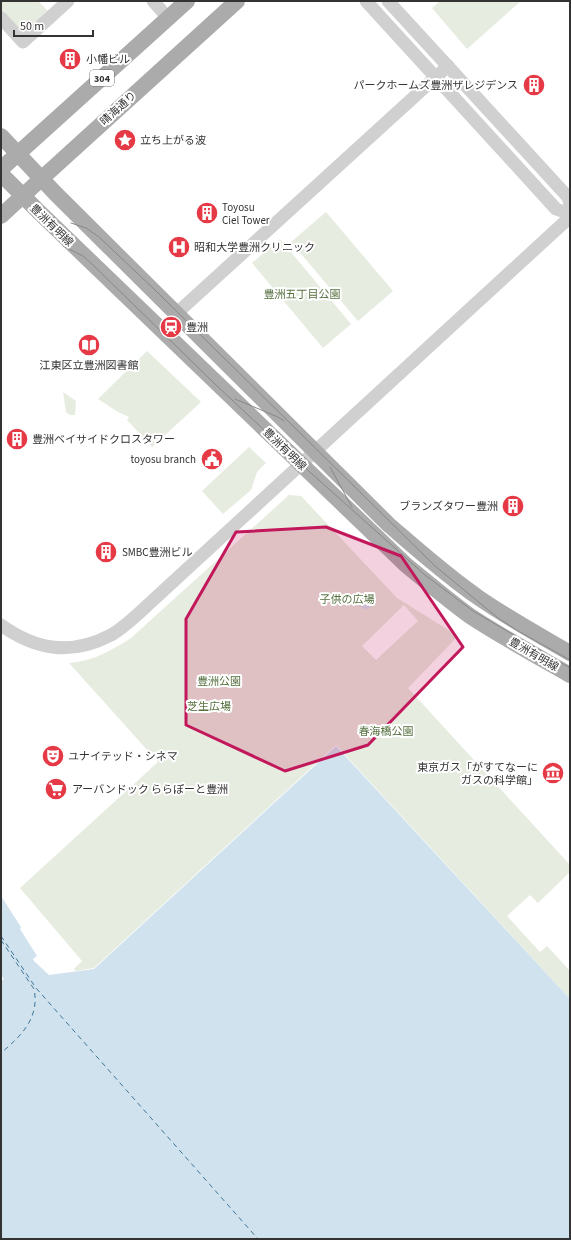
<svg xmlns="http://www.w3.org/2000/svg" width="571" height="1240" viewBox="0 0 571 1240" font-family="'Source Sans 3','Noto Sans JP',sans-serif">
  <rect width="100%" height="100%" fill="#fff"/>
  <g fill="#e6ecdf" fill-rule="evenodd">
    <path d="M1,1h37l11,11 -23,21h-4l-21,-22z"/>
    <path d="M440,1h81l-54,48 -35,-41z"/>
    <path d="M326,212l67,79 -35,30 -67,-79z"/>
    <path d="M280,239l71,85 -28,24 -71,-85z"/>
    <path d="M147,351l54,51 -49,45 -25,-27 2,-3 -11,-5 -20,-13z"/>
    <path d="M63,392l13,9 -1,14h-5l-4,-3z"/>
    <path d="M249,447l17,16 -9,9 -6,18 -28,24 -21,-23z"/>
    <path d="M289,495l12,1 96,102 61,38 -50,52 162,177v7l-32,31 -8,-8 -23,21 33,36 7,-6 23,25v28l-234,-254 -242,223 -18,3 -2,-2 8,-8 -62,-73 138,-126 -89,-99c24,-2 42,-12 62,-25zM404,605l14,16 -42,39 -14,-14z"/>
  </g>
  <g fill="#cfe2ee">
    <circle cx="366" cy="602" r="7"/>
    <path d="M336,746l234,253v240h-569v-258l3,-2 -3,-4v-79l20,31 -1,2 17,27 -4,3 1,2 15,14 45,-6z"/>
  </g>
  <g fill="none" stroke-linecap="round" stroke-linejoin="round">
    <g stroke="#3f7597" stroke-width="1" stroke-dasharray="5 4" stroke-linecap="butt">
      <path d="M1,936l35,52 222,251"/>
      <path d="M1,940l33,49c6,29 -13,47 -33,64"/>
    </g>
    <g stroke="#d0d0d0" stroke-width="13">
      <path d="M153,1l15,17"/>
      <path d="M366,1l190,208 14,5"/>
      <path d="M388,1l180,196 2,7"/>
      <path d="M1,18l22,24 45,-41"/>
      <path d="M177,313l271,-247"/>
      <path d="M1,625c35,25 70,31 110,10 14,-8 28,-22 40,-33l419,-385"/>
    </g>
    <g stroke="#ababab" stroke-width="16">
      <path d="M1,136l55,58 333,331c29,25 58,51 90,73 29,20 60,37 91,55"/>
      <path d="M1,169l186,-168"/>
      <path d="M1,174l37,37 368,354c21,17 42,35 64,51 32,21 67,40 100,59"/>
      <path d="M1,216l40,-37 196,-178"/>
    </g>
    <g stroke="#888" stroke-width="1">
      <path d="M71,223l15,5 13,9 56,53 280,276 63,52 20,13 52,29"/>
      <path d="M63,246l20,10 10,9 124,121 75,70 133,119 48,36 97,57"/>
      <path d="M235,399l43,18 6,4"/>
      <path d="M330,467l22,40"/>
    </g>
  </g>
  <path fill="#c2185b" fill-opacity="0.2" stroke="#c2185b" stroke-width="3" stroke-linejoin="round" d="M326,527l75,29 62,91 -95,98 -83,26 -99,-46v-106l50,-87z"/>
  <defs>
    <g id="building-disc" transform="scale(1.15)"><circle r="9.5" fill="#e63946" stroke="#fff"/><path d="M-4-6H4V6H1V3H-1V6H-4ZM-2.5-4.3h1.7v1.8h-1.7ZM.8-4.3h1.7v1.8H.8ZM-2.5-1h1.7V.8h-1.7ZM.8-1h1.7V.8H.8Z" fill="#fff"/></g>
    <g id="sight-disc" transform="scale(1.15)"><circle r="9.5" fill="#e63946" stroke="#fff"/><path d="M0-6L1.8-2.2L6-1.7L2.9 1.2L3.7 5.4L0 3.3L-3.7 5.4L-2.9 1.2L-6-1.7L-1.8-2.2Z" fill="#fff"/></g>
    <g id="hospital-disc" transform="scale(1.15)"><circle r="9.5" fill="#e63946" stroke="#fff"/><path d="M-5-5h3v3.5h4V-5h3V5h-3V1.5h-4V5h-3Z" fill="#fff"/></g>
    <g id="station-disc" transform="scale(1.15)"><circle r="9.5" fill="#e63946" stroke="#fff"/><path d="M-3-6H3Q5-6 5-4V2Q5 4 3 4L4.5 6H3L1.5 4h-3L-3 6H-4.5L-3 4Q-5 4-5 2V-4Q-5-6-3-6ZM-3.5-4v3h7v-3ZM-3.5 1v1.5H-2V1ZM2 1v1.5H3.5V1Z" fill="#fff"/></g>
    <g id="library-disc" transform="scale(1.15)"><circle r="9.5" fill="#e63946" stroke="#fff"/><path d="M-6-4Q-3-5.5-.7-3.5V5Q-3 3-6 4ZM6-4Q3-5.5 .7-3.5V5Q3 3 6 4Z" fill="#fff"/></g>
    <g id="civic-disc" transform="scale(1.15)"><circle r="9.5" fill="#e63946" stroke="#fff"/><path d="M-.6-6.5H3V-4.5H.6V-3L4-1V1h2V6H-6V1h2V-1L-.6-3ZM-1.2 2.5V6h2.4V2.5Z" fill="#fff"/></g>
    <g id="theatre-disc" transform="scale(1.15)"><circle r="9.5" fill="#e63946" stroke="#fff"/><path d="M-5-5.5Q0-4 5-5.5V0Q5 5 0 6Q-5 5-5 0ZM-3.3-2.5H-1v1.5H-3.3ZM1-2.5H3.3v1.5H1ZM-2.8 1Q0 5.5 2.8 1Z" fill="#fff"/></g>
    <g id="museum-disc" transform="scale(1.15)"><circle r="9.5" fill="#e63946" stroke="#fff"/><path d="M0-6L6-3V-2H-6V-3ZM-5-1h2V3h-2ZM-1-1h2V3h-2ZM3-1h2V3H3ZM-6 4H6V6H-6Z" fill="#fff"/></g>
    <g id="supermarket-disc" transform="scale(1.15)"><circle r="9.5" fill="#e63946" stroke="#fff"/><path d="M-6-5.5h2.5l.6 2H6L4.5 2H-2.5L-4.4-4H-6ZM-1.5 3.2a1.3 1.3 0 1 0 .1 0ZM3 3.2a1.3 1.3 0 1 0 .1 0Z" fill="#fff"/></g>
  </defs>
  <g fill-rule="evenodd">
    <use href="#building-disc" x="70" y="59"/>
    <use href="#building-disc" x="534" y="85"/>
    <use href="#sight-disc" x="125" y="140"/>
    <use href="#building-disc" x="207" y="213"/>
    <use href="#hospital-disc" x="179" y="247"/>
    <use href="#station-disc" x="171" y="327"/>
    <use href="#library-disc" x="89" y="345"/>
    <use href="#building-disc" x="17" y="439"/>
    <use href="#civic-disc" x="212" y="459"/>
    <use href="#building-disc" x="513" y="506"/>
    <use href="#building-disc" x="106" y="552"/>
    <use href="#theatre-disc" x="53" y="756"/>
    <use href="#museum-disc" x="553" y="773"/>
    <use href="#supermarket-disc" x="56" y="789"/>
  </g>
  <g text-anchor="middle" stroke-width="4" stroke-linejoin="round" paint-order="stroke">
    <rect fill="#fff" stroke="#707070" stroke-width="1" x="90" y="70" width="24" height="16" rx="3"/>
    <g font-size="10" font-weight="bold" fill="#333">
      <text x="102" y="82">304</text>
    </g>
    <g font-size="11" fill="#333" stroke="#fff" text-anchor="start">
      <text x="86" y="63">小幡ビル</text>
      <text x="518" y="89" text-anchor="end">パークホームズ豊洲ザレジデンス</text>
      <text x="140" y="144">立ち上がる波</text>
      <text x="222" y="211">Toyosu<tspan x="222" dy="13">Ciel Tower</tspan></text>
      <text x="194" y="251">昭和大学豊洲クリニック</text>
      <text x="186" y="331">豊洲</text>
      <text x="89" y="369" text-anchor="middle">江東区立豊洲図書館</text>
      <text x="32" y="443">豊洲ベイサイドクロスタワー</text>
      <text x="196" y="463" text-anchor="end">toyosu branch</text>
      <text x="498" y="510" text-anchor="end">ブランズタワー豊洲</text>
      <text x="122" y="556">SMBC豊洲ビル</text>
      <text x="68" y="760">ユナイテッド・シネマ</text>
      <text x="538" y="771" text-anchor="end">東京ガス「がすてなーに<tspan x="538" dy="13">ガスの科学館」</tspan></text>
      <text x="72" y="793">アーバンドック ららぽーと豊洲</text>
    </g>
    <g font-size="11" fill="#333" stroke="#fff">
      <text transform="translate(118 108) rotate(-42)" y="4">晴海通り</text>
      <text transform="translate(52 225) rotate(44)" y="4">豊洲有明線</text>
      <text transform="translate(285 449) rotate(44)" y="4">豊洲有明線</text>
      <text transform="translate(534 654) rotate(30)" y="4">豊洲有明線</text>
    </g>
    <g font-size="11" fill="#56703f" stroke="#fff">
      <text x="302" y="298">豊洲五丁目公園</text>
      <text x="347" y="603">子供の広場</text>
      <text x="219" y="685">豊洲公園</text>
      <text x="209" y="710">芝生広場</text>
      <text x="386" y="735">春海橋公園</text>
    </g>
  </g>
  <rect width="571" height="1240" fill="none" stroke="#333333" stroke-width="4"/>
  <path d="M14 30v6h79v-6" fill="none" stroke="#333333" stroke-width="2"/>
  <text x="20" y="30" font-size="12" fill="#333333" stroke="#ffffff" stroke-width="3" paint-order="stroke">50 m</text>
</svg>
